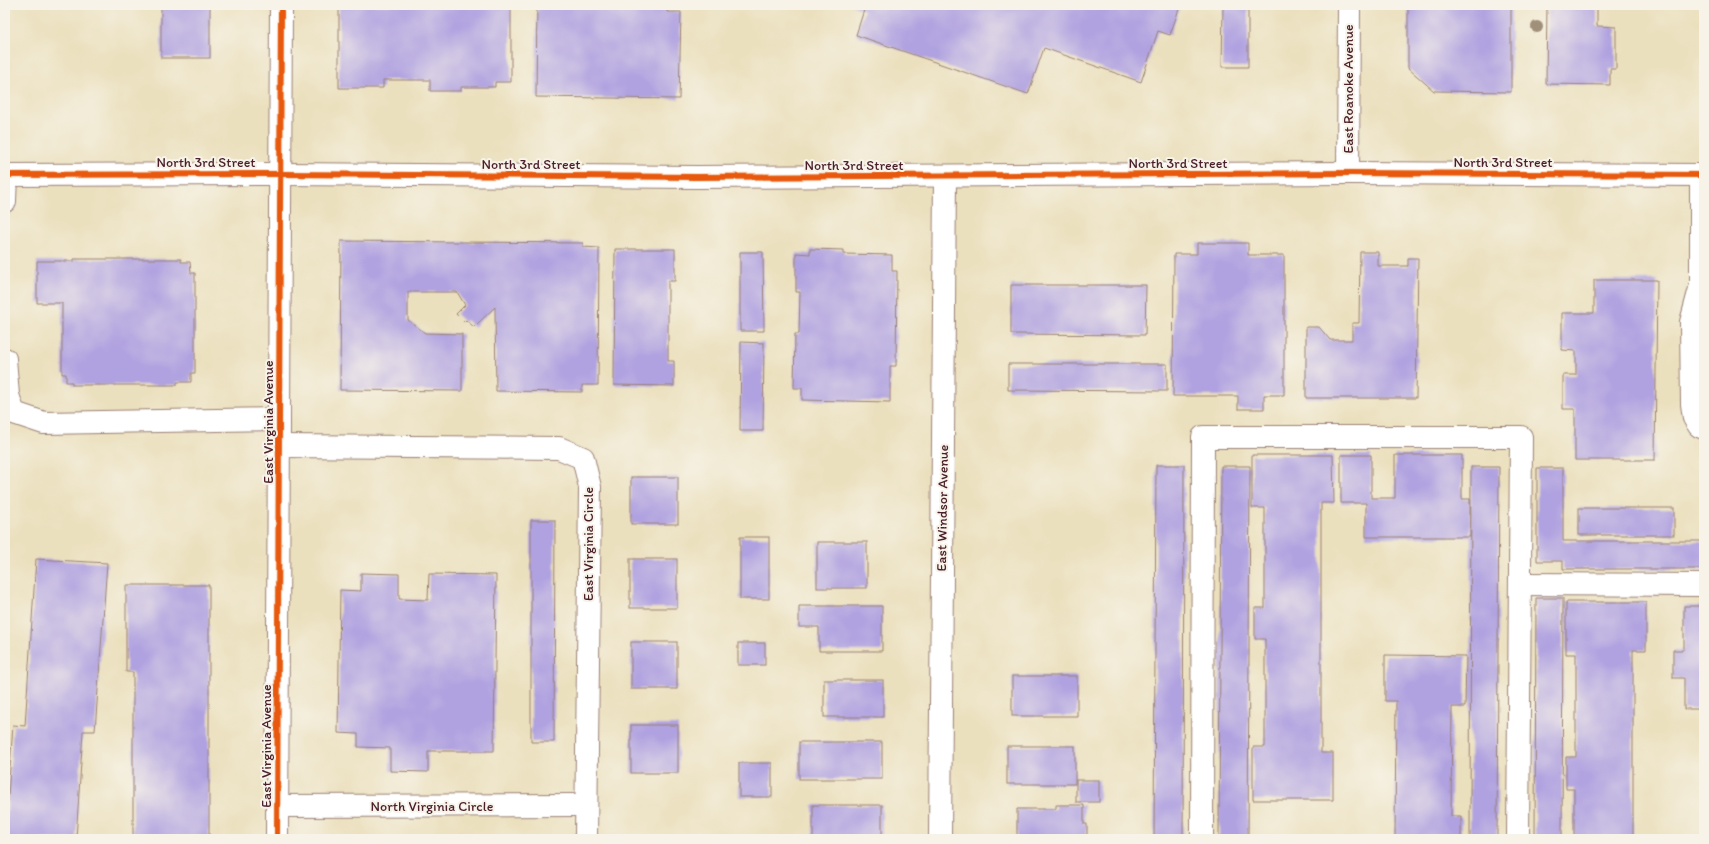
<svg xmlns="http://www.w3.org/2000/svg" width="1709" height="844" viewBox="0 0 1709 844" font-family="Itim,sans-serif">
  <rect width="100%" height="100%" fill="#f7f3e8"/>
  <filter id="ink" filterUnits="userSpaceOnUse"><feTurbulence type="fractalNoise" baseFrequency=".025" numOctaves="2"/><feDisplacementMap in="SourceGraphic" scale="8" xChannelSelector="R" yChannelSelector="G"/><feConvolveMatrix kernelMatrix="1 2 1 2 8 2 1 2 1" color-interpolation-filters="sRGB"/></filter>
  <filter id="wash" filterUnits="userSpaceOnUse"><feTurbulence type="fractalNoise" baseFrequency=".012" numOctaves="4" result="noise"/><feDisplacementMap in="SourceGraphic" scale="16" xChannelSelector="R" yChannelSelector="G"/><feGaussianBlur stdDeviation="0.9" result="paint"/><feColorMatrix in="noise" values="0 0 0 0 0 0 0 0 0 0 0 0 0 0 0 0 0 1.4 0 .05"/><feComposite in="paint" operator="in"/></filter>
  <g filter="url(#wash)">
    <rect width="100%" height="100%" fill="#ebe0be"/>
    <g id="blocks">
      <g fill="#b0a2e0">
        <rect x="161" y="5" width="49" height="53"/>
        <path d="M339,5h172v77h-16v5h-34v4h-31v-11h-47v8h-44z"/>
        <path d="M537,5h130v7h14l-2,87 -143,-2z"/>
        <path d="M851,5h317l11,4 -9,26 -12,-4 -17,51 -97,-34 -16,46 -172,-59 8,-25z"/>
        <path d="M1223,5h25v62h-26z"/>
        <path d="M1408,5h103v87l-77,-1 -26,-23z"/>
        <path d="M1547,5h50v21l19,1v42h-6v16l-64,-1z"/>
        <path d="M341,241l242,2v4l16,1 -1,137h-16v7l-86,-1 -1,-84 -21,20 -8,-7 -2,2 -8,-8 9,-9 -8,-13h-49v28l17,13 37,1v57l-122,-1z"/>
        <path d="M1197,243h51v12h36v140h-20v14h-26v-13h-65l1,-142h23z"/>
        <path d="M615,249h60v32h-7v80h6v25l-60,-1z"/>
        <path d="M810,249l34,1v4l48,1v16h5l-1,95h-6v36l-88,-2v-12h-8l1,-54h4l1,-42h-4v-39l14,1z"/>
        <path d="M740,252h23l1,79h-24z"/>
        <path d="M1360,252h18v14h30v-8h10l-2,140h-110v-71h13l11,13h22v-17h7z"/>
        <path d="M74,259h107v3h9l1,11h4v100h-4v9h-14v3h-105v-3h-6v-8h-4v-71h-25v-42h37z"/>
        <path d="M1594,280h63l-2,180h-80v-51h-12v-34h13v-24l-14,-1v-37h32z"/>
        <path d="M1011,285h135l-1,50 -134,-1z"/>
        <path d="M741,342l23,1 -1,88h-23z"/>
        <path d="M1008,364h159v27l-159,-1z"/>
        <path d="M1252,455h81l1,48h-13v250h12v47h-80v-53h12v-108h-10v-31h10v-100h-13z"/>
        <path d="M1341,455h30v43h24v-43h67v44h8v38h-104v-34h-25z"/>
        <path d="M1156,465h28l-1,374h-29z"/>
        <path d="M1221,466h29l-2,373h-29z"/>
        <path d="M1471,467h28l-2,372h-27z"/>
        <path d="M1537,468h26v73h141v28h-141v-8h-26z"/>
        <rect x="631" y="477" width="47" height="47"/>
        <rect x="1579" y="508" width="95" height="27"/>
        <path d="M531,520h24l-1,222h-23z"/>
        <rect x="740" y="537" width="29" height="62"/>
        <rect x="817" y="542" width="50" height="46"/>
        <path d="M36,559l71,4 -12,168h-12l-7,108h-71l8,-114 12,1z"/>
        <rect x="630" y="559" width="47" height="49"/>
        <path d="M361,573l38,1v25l29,1 1,-26 67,1 -2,176h-66v21l-38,-1v-23l-32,-1v-13l-20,-1 2,-143 21,1z"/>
        <path d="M126,585h83v254h-76v-167h-7z"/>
        <path d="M1536,598h27l-1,241h-27z"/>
        <path d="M1566,602h80v48h-13v189h-59v-50h-8v-32h10v-103h-10z"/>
        <path d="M799,606h83v45h-63v-24h-20z"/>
        <path d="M1684,606h20v103h-20v-31h-11v-28h11z"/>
        <rect x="631" y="642" width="46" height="47"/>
        <rect x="738" y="643" width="27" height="22"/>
        <path d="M1385,655l81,1 -1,51h-13l-1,109h10v23h-66l1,-138h-11z"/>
        <rect x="1012" y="676" width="65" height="40"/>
        <rect x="824" y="680" width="59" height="37"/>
        <rect x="631" y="725" width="47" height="48"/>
        <rect x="799" y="742" width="83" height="37"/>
        <rect x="1007" y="746" width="68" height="38"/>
        <rect x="739" y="763" width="33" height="34"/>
        <rect x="1076" y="780" width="23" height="22"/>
        <rect x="813" y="805" width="69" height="34"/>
        <path d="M1056,805h28v19h3v15h-70v-30h39z"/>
      </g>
    </g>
  </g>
  <g filter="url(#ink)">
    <use href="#blocks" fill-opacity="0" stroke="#9a8074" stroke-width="1"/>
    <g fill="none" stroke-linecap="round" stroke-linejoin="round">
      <g stroke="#9a8074" stroke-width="24">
        <g id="minor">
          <path d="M1348,173l1,-168"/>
          <path d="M5,175l276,-1 416,3 651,-4 356,2"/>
          <path d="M1701,175v110l-10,37 1,82 2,14 5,8 5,2"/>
          <path d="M5,201l1,-26"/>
          <path d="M5,359l3,36 6,18 30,10 235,-4"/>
          <path d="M279,446l280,2 24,10 7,29 -4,352"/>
          <path d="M1520,584l184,1"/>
          <path d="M278,806l308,-1"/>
          <path d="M277,839l4,-834"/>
          <path d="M940,839l5,-663"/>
          <path d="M1202,839l1,-402h318l-3,402"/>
        </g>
      </g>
      <use href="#minor" stroke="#fff" stroke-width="22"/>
      <g stroke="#f7f3e8" stroke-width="8">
        <g id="cycleway">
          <path d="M5,175l276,-1 416,3 651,-4 356,2"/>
          <path d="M277,839l4,-834"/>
        </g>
      </g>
      <use href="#cycleway" stroke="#e8590c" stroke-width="6"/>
    </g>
    <circle fill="#a08f79" cx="1537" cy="27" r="6"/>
  </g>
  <g text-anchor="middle" stroke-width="4" stroke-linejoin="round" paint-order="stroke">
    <g font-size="14" fill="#4a1f2b" stroke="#f7f3e8">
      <text transform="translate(1348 89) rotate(-90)" y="5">East Roanoke Avenue</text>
      <text x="206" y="167">North 3rd Street</text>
      <text x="1503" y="167">North 3rd Street</text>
      <text x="1178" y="168">North 3rd Street</text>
      <text x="531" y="169">North 3rd Street</text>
      <text x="854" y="170">North 3rd Street</text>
      <text transform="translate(268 422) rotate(-90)" y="5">East Virginia Avenue</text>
      <text transform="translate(942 508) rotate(-89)" y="5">East Windsor Avenue</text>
      <text transform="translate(588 544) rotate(-90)" y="5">East Virginia Circle</text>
      <text transform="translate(266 746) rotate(-90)" y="5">East Virginia Avenue</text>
      <text x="432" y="811">North Virginia Circle</text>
    </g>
  </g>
  <rect width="1709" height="844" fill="none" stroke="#f7f3e8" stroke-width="20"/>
</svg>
